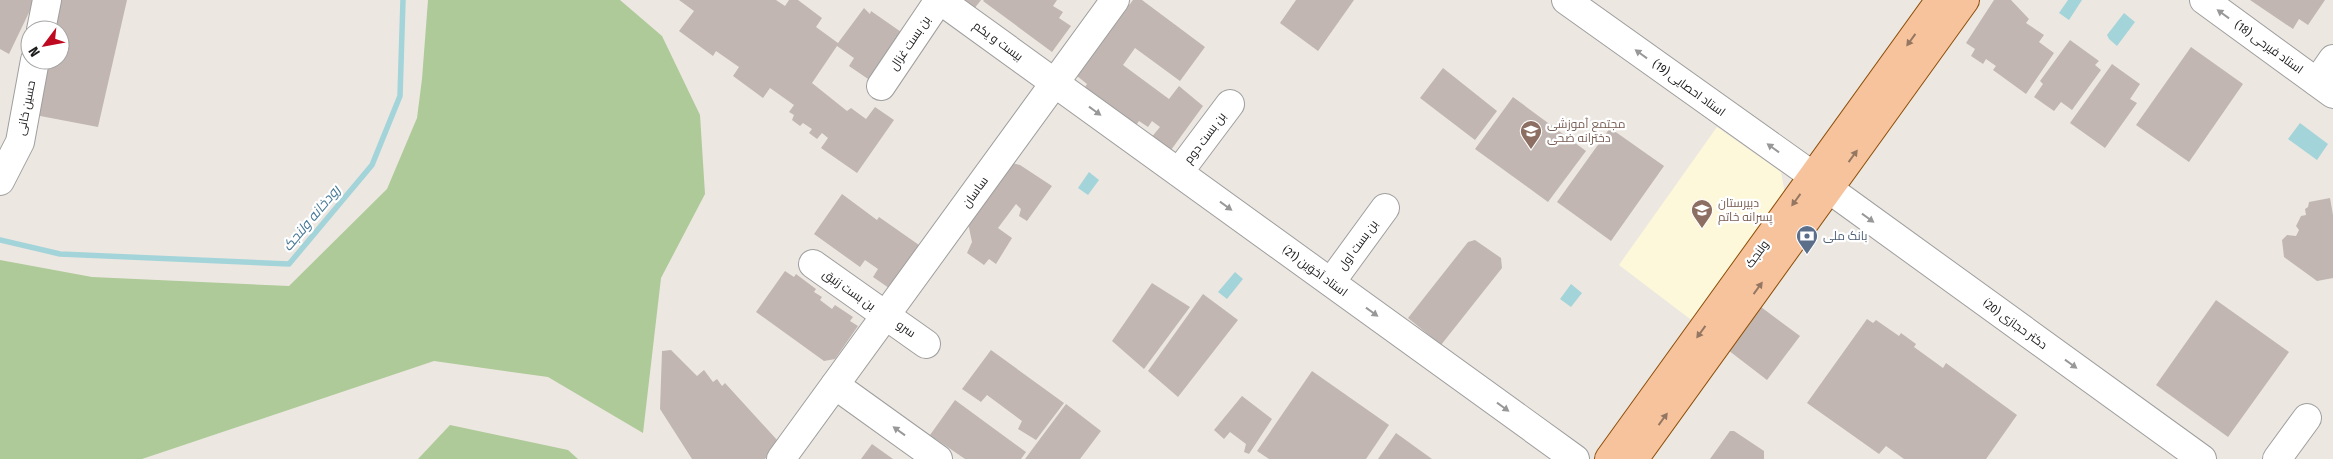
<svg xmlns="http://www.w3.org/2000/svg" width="2333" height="459" viewBox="0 0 2333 459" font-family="'Fira Sans Condensed',Cairo,sans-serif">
  <rect width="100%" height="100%" fill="#ede7e1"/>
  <path fill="#fdf8da" d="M1717,127l64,45 4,22 -91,128 -75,-57z"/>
  <g fill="#adca98">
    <path d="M428,0h192l42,36 38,79 5,79 -44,84 -18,155 -95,-56 -114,-16 -292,98h-142v-199l92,17 197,9 98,-97 30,-71 5,-39z"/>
    <path d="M450,425l118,25 10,9h-160z"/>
  </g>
  <g fill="#a3d4d9">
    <path d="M2068,0h14l-13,20 -10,-7z"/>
    <path d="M2124,13l11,9 -18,24 -8,-7 -2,-4z"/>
    <path d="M2300,123l28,21 -11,16 -29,-21z"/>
    <path d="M1089,172l10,8 -11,15 -10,-7z"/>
    <path d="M1235,272l8,7 -16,20 -9,-7z"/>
    <path d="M1571,284l11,9 -11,14 -11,-8z"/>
  </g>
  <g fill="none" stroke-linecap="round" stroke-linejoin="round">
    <path stroke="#a3d4d9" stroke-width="5.5" d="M0,240l60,14 229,10 83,-99 28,-69 3,-96"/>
  </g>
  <g fill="#c1b6b1">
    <path d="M0,0h35l-26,54 -9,-5z"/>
    <path d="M56,0h71l-29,127 -63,-12 10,-55h15v-30h-9z"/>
    <path d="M679,0h97l9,6 4,-6h9l24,18 -6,9 22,16 26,-35 6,6 1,-3 33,23 -33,47 -22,-15 5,-8 -17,-12 -25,37 35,28 4,-3 15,11 9,-12 19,13 -37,53 -36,-25 7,-10 -6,-5 -5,6 -8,-6 3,-4 -9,-6 -3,3 -8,-6 2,-5 -5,-3 5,-7 -24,-17 -7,10 -30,-22 6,-9 -23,-16 -3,5 -34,-25 15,-20z"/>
    <path d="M961,0h20l-7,9z"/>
    <path d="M984,0h73l-4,6 10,6 -4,6 12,8 -19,26 -69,-51z"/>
    <path d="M1133,0h9l63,47 -25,34 -45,-33 -12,17 46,34 10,-13 24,20 -32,44 -21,-11 10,-12 -8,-6 -4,6 -9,-6 -5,7 -51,-38 4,-6 -10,-8z"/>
    <path d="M1296,0h58l-36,51 -38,-28z"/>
    <path d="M1994,0h17l18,19 -3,4 18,12 -5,7 15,11 -28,41 -33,-24 3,-4 -10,-7 -3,5 -12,-8 4,-7 -9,-6z"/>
    <path d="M2250,0h75l-17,25 -9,-6 -6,10z"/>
    <path d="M2070,40l29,21 -4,4 6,5 -29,40 -11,-8 -7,9 -20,-14 9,-13 -3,-3z"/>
    <path d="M2191,47l52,37 -54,78 -53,-37z"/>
    <path d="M2112,64l28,20 -10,15 7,4 -32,45 -35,-25z"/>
    <path d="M1443,68l54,43 -22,29 -55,-42z"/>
    <path d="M1513,97l73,54 -38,51 -73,-53z"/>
    <path d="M1610,128l54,38 -53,75 -54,-39z"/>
    <path d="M1012,163l8,2 32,21 -25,35 -8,-5 2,-7 -5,-5 -18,24 14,10 -16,26 -7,-5 -5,6 -17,-12 5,-11 -4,-19z"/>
    <path d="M842,194l35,26 2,-3 40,28 -30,43 -16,-11 5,-8 -13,-9 -5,7 -46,-33z"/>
    <path d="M2330,198l3,17v63l-16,3 -33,-24 -2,-17 5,-5 9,1 3,-6 -3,-4 5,-10 5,-1 -1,-6 3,-2 1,-5z"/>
    <path d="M1475,240l26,18 1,10 -61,77 -33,-27 60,-76z"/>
    <path d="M785,271l9,6 2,-3 20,15 -2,3 8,5 -2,3 12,9 3,-4 18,12 -3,4 8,5 -23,33 -11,2 -68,-49z"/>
    <path d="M1152,283l38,24 -46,62 -32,-28z"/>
    <path d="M1203,294l35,26 -60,77 -30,-26z"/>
    <path d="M2216,300l73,52 -61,85 -72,-52z"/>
    <path d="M1761,307l39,29 -33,44 -39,-30z"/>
    <path d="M1867,319l6,4 3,-3 23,16 2,-3 15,11 -2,3 29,21 3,-5 71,52 -31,44h-82l-18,-13 -7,8 -72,-51z"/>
    <path d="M671,350l26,26 7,-6 9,12 4,-3 5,7 3,-3 53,58 -13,18h-73l-32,-50 2,-58z"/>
    <path d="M991,350l73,53 -28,37 -18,-11 4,-8 -35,-26 -6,7 -19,-13z"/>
    <path d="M1312,371l77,54 -23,34h-97l-12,-8z"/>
    <path d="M1242,396l30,23 -23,35 -5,-2 2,-8 -16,-12 -6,7 -10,-9z"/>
    <path d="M955,400l71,52 -5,7h-56l-35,-24z"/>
    <path d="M1066,404l35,27 -21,28h-55z"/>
    <path d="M1730,431h4l30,20v8h-54z"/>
    <path d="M1396,433l36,26h-54z"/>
    <path d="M872,444l21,15h-32z"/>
  </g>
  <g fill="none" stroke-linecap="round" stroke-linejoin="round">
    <g stroke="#9f9f9f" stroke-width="30">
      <g id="minor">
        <path d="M940,0l635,459"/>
        <path d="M1566,0l247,176"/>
        <path d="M2204,0l129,94"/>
        <path d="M41,30l6,-30"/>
        <path d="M2317,82l16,-23"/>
        <path d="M881,86l58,-86"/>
        <path d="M1179,172l51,-68"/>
        <path d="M0,181l20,-39 15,-82"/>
        <path d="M1829,189l373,270"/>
        <path d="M813,264l113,80"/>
        <path d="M1331,282l54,-74"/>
        <path d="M835,385l103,74"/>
        <path d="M781,459l334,-459"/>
        <path d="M2277,459l30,-41"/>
      </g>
    </g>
    <g stroke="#8c4e07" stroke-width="30">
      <g id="major">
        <path d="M1609,459l331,-459"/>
        <path d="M1634,459l331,-459"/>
      </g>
    </g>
    <use href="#minor" stroke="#fff" stroke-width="28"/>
    <use href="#major" stroke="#f7c39c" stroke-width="28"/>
  </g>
  <defs><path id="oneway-solid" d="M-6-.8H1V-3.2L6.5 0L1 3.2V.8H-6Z" transform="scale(1.25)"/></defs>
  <g fill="#989898">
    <use href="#oneway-solid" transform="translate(2223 14) rotate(-144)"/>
    <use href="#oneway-solid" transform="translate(1641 54) rotate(-144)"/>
    <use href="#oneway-solid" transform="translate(1095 111) rotate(36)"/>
    <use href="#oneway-solid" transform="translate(1773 148) rotate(-144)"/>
    <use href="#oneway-solid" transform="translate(1226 206) rotate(36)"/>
    <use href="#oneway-solid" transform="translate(1868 218) rotate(36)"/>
    <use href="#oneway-solid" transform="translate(1372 312) rotate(36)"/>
    <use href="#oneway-solid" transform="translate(2071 364) rotate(36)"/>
    <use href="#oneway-solid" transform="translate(1503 407) rotate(36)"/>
    <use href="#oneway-solid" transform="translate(899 431) rotate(-144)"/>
  </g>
  <g fill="#947762">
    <use href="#oneway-solid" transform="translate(1911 40) rotate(126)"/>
    <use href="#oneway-solid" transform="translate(1853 156) rotate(-54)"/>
    <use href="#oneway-solid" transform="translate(1796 200) rotate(126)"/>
    <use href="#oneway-solid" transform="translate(1758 288) rotate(-54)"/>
    <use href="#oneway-solid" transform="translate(1701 332) rotate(126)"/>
    <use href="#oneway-solid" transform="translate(1663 419) rotate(-54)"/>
  </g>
  <defs>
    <g id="school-pin" transform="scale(1.125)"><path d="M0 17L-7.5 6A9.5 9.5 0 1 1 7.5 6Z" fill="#8d6e63" stroke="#fff"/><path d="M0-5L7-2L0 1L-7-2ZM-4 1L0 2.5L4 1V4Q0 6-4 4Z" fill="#fff"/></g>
    <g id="bank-pin" transform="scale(1.125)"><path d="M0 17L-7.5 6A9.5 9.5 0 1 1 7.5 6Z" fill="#5c6f8a" stroke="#fff"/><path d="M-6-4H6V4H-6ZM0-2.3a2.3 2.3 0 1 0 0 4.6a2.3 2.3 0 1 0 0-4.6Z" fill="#fff"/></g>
  </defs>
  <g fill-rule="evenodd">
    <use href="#school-pin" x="1531" y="131"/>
    <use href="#school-pin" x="1702" y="210"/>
    <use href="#bank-pin" x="1807" y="236"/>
  </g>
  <g text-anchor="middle" stroke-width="4.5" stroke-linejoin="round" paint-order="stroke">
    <g font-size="12" fill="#1b1b1b" stroke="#fff">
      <text transform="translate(998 41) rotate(36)" y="4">بیست و یکم</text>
      <text transform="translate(910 43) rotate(-56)" y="4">بن بست غزال</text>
      <text transform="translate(2269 47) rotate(36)" y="4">استاد فیرحی (18)</text>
      <text transform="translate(1689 88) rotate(36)" y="4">استاد احصایی (19)</text>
      <text transform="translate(26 108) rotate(-79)" y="4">حسین خانی</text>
      <text transform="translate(1205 138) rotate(-53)" y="4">بن بست دوم</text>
      <text transform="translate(975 192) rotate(-54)" y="4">ساسان</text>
      <text transform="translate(1358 245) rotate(-54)" y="4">بن بست اول</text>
      <text transform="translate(1757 254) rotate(-54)" y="4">ولنجک</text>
      <text transform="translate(1315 271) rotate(36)" y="4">استاد اَخوَين (21)</text>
      <text transform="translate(849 290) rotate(35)" y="4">بن بست زنبق</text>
      <text transform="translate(2015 324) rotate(36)" y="4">دکتر حجازی (20)</text>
      <text transform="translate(906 329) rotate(35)" y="4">سرو</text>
    </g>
    <g font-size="12" fill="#785e54" stroke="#fff" text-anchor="start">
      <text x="1547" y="128">مجتمع آموزشی<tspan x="1547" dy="14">دخترانه ضحی</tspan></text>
      <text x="1718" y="207">دبیرستان<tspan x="1718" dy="14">پسرانه خاتم</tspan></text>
    </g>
    <g font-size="12" fill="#4e5e75" stroke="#fff" text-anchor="start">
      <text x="1823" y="240">بانک ملی</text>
    </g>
    <g font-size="14" font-style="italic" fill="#477997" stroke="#fff">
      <text transform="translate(311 218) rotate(-50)" y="5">رودخانه ولنجک</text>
    </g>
  </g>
  <g transform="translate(45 45) rotate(238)"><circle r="24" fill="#ffffff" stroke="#a4a4a4"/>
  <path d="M0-4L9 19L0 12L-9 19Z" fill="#be0921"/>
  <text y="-8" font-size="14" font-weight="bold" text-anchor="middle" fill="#1b1b1b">N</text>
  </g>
</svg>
